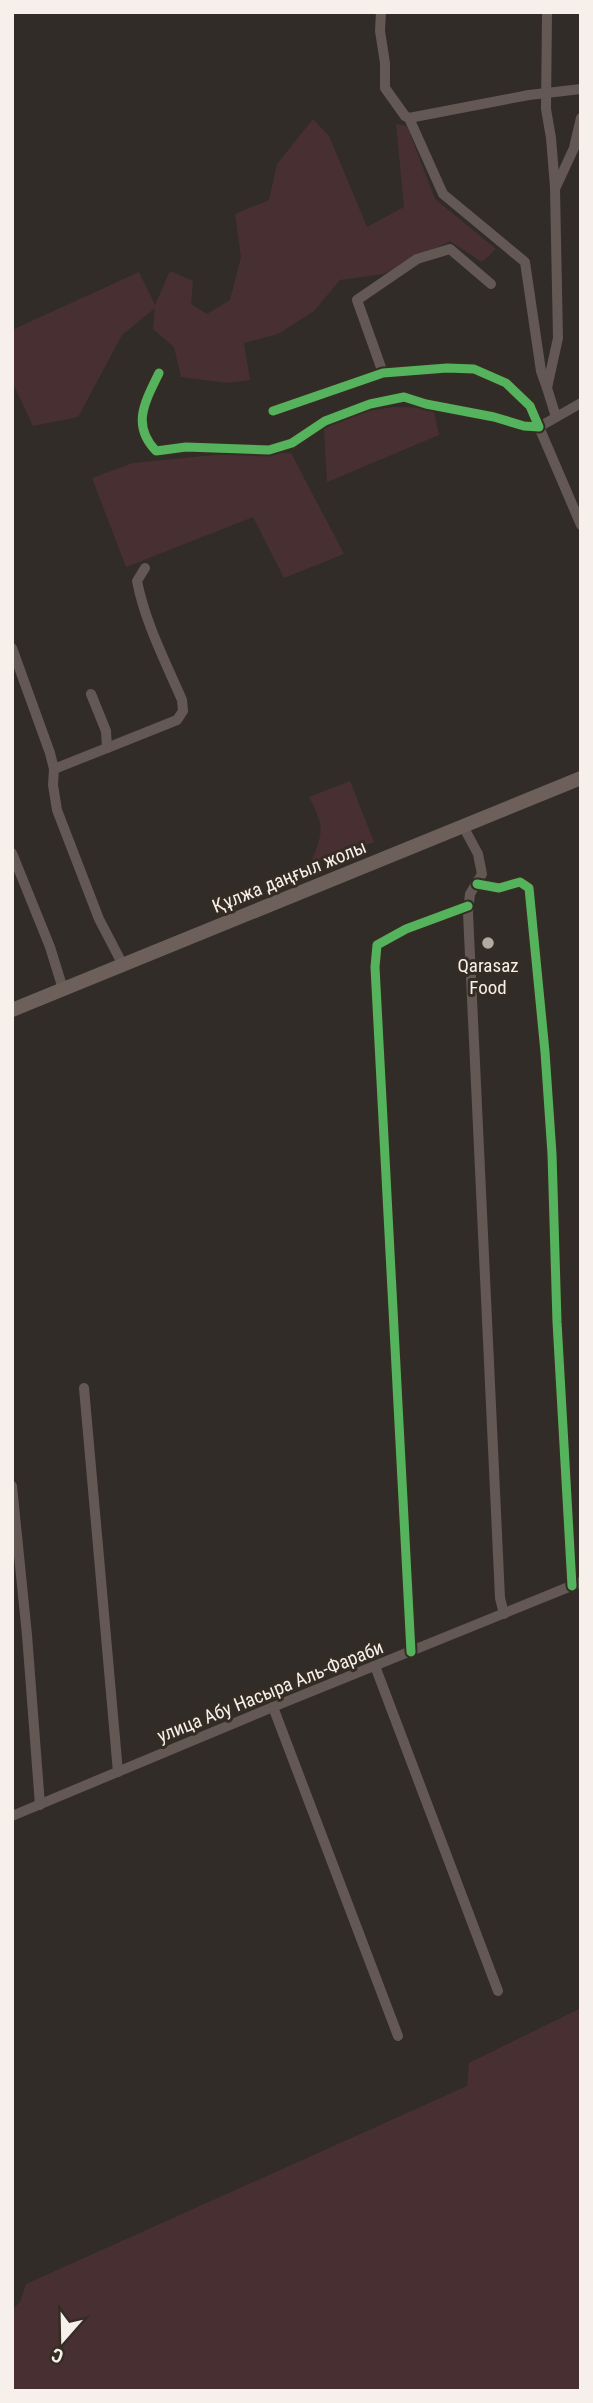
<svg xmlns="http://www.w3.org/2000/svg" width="593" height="2403" viewBox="0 0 593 2403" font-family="'Roboto Condensed',sans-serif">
  <rect width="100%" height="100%" fill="#312c28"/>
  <g fill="#483032">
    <path d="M313,119l16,17 38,91 37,-20 -8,-83 11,2 28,73 61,50 -14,13 -32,-21 -67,33 -43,6 -26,31 -36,23 -34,9 6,37 -23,3 -46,-6 -7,-30 -21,-18 2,-21 -33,27 -44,82 -45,9 -21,-45v-51l127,-58 16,33 15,-34 23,10 -2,23 16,10 23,-14 11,-43 -6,-43 34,-14 8,-36z"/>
    <path d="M393,407l40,1 6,27 -112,47 -3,-53 28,-15z"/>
    <path d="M235,453h56l53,101 -60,24 -31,-61 -127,50 -34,-89 41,-15z"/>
    <path d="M350,781l24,61 -64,23c13,-33 16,-36 -1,-68z"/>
    <path d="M581,2008v383h-569v-81l8,-8 6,-18 441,-198 2,-23z"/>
  </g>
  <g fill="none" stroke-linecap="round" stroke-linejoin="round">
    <g stroke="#635854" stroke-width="10">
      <path d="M381,12l-1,19 5,32v25l20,28 4,2"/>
      <path d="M547,12l-1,97 5,29 4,49"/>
      <path d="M159,373c-14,29 -28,52 -3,78l30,-4 83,3 23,-7 33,-22 45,-17 34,-7 22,7 68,13 30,9 15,1 -9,-21 -24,-23 -32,-14 -27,-1 -64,5 -110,38"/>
      <path d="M383,373l-26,-73 60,-41 33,-10 41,35"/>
      <path d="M547,388l-6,-17 -16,-109 -82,-68 -34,-76 120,-23 52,-6"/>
      <path d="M581,403l-42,24 42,98"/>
      <path d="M556,417l-9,-29 11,-50 -3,-149 19,-41 7,-30"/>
      <path d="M12,648l38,105 4,16 -1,16 4,25 42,109 24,46"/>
      <path d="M107,748l70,-28 6,-9 -1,-11c-17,-39 -37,-78 -45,-119l8,-13"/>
      <path d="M54,769l53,-21 -1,-17 -15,-37"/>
      <path d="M463,826l15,28 4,20 -12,20 -2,19 32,685 4,16"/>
      <path d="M12,853l38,94 13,42"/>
      <path d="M477,884l22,4 21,-6 9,6 16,164 7,102 5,168 15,264"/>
      <path d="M84,1388l34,384"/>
      <path d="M12,1486l15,149 13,170"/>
      <path d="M411,1652l-36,-685 2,-22 29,-16 62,-23"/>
      <path d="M375,1666l123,325"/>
      <path d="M273,1707l125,329"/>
      <path d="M12,1816l261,-109 308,-125"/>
    </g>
    <path stroke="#6d5f5a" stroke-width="14" d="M12,1010l569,-232"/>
    <g stroke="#352c24" stroke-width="13">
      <g id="cycleway">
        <path d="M159,373c-14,29 -28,52 -3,78l30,-4 83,3 23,-7 33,-22 45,-17 34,-7 22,7 68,13 30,9 15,1 -9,-21 -24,-23 -32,-14 -27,-1 -64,5 -110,38"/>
        <path d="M477,884l22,4 21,-6 9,6 16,164 7,102 5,168 15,264"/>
        <path d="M411,1652l-36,-685 2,-22 29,-16 62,-23"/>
      </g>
    </g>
    <use href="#cycleway" stroke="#56b35d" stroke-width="9"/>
  </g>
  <circle fill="#b1aba6" stroke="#352c24" stroke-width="2.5" cx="488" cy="943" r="7"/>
  <g text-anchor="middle" stroke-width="6" stroke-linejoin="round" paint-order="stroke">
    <g font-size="19" fill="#f6efea" stroke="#352c24">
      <text transform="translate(289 876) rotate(-22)" y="7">Құлжа даңғыл жолы</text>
      <text transform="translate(270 1691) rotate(-22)" y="7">улица Абу Насыра Аль-Фараби</text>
    </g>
    <g font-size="19" fill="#f6efea" stroke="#352c24">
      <text x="488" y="972">Qarasaz<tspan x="488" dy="22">Food</tspan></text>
    </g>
  </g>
  <rect width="593" height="2403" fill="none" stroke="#f6efea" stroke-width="28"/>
  <g transform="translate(63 2340) rotate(200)" stroke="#352c24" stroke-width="5" paint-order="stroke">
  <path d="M0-5L12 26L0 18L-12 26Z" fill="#f6efea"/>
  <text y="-10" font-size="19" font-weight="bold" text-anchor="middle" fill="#f6efea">С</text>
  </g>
</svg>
